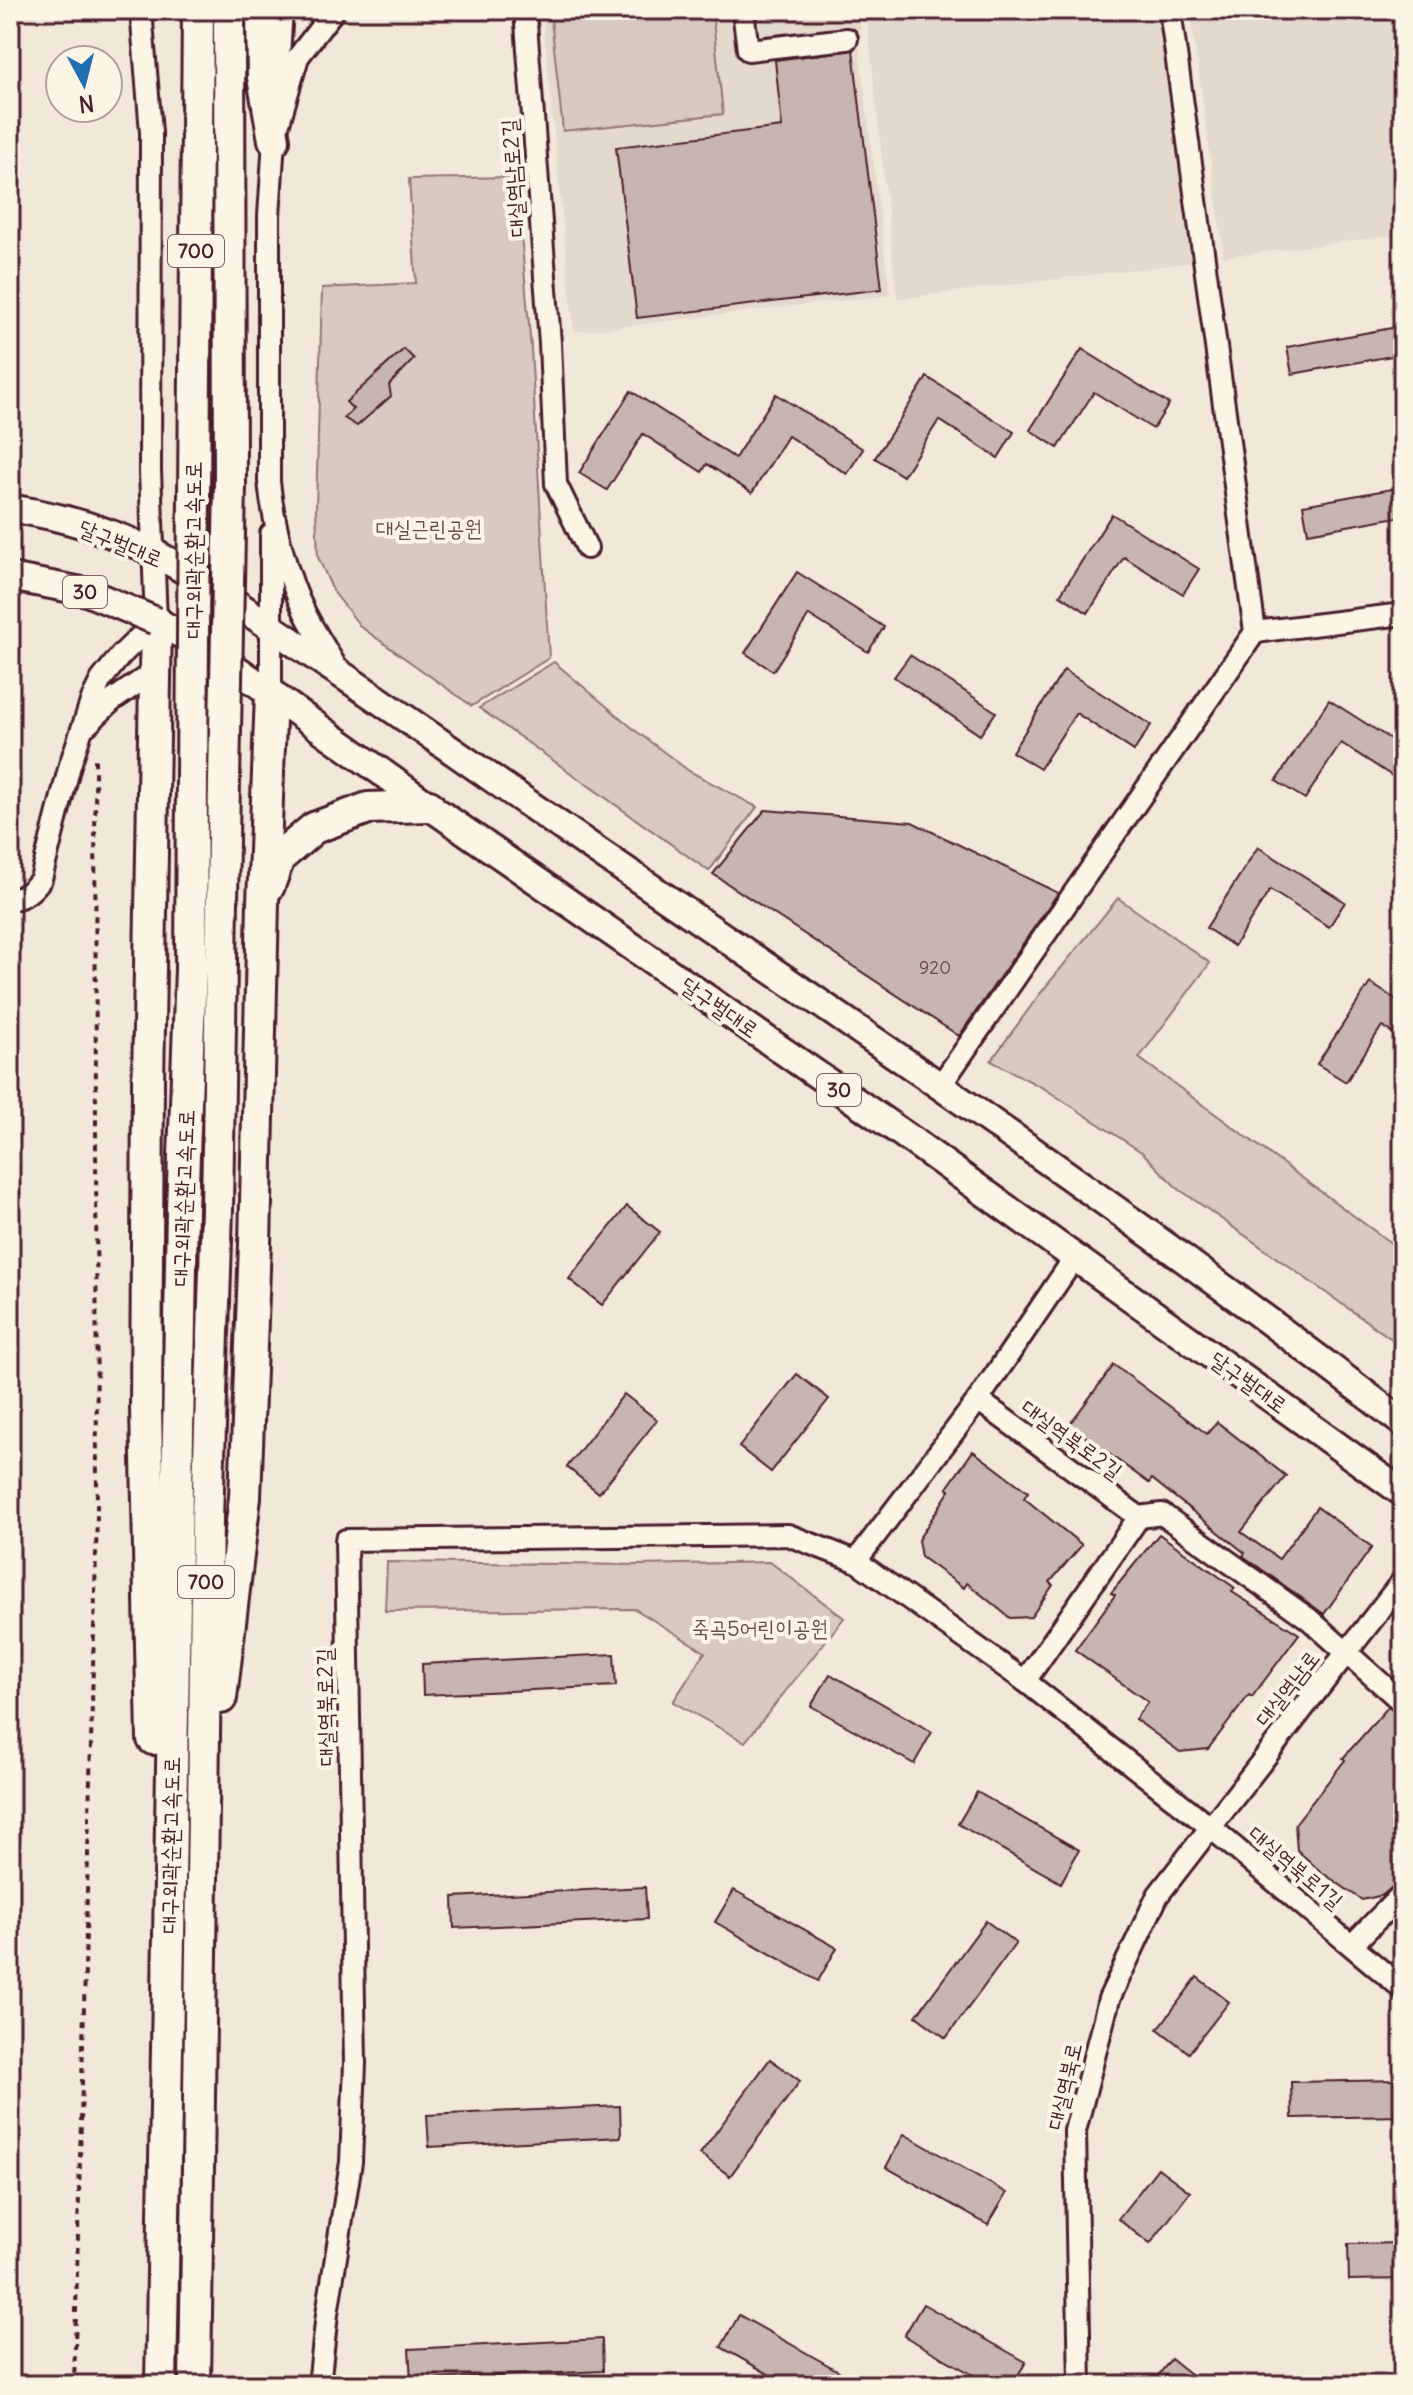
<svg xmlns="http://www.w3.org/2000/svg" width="1413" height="2395" viewBox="0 0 1413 2395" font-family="Delius,'Poor Story',sans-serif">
  <rect width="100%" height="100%" fill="#f1e8da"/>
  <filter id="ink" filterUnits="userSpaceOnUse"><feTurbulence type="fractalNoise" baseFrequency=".0125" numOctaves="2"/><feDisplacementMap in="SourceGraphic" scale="16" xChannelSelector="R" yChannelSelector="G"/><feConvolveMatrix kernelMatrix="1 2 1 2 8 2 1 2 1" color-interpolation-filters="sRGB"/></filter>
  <g filter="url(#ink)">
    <g fill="#e4d9cd">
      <path d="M542,10h189l6,44 121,-14 32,255 -316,37z"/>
      <path d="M751,10h107l3,22 -105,13z"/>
      <path d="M866,10h293l35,252 -297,37z"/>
      <path d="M1190,10h213v224l-179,23z"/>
    </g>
    <g fill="#d8cac0" stroke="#917476" stroke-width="2">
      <path d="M550,10h162l11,104 -160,17z"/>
      <path d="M516,177l15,171 18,310 -77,48 -111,-79 -28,-36 -15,-34 -2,-47 6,-222 94,-5 -7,-104z"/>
      <path d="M554,662l82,69 53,40 68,36 -48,64 -230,-163z"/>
      <path d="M1118,898l92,65 -71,95 264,194v95l-227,-160 -33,-34 -98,-64 -54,-28 48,-66z"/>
      <path d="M10,1245l5,234h-5z"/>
      <path d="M387,1562l251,3 132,-3 74,56 -99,124 -72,-40 32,-50 -70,-43 -250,2z"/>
    </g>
    <g fill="#c7b6af" stroke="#4a1f2b" stroke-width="2">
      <path d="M853,50l29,239 -245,29 -21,-171 166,-20 -7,-67z"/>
      <path d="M1403,326v28l-111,20 -5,-27z"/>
      <path d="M404,349l10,10 -25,26 2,11 -34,30 -13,-8 9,-9 -7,-7z"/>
      <path d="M1082,349l87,55 -16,25 -59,-37 -36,56 -28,-18z"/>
      <path d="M927,377l87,55 -16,26 -59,-38 -36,56 -28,-18z"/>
      <path d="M631,391l104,67 41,-64 87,55 -16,25 -59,-38 -36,57 -45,-29 -5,8 -59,-38 -36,56 -28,-17z"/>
      <path d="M1403,487v29l-95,17 -5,-28z"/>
      <path d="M1112,514l87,55 -16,25 -59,-37 -36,56 -28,-18z"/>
      <path d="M797,572l87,55 -16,25 -59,-37 -36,56 -28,-18z"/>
      <path d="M910,655l86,57 -16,23 -86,-58z"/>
      <path d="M1064,670l87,55 -17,26 -58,-38 -36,56 -28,-17z"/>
      <path d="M1329,700l74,47v36l-62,-40 -36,56 -29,-18z"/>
      <path d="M765,810l147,12 146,71 -99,143 -246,-162z"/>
      <path d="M1258,847l87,55 -16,25 -59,-37 -36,56 -28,-18z"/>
      <path d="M1370,983l33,21v36l-21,-14 -36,56 -29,-18z"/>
      <path d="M627,1206l33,26 -58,73 -33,-26z"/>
      <path d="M1114,1365l93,69 10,-12 69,54 -45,56 38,27 38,-52 55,40 -48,67 -81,-58 2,-3 -93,-74 -3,4 -80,-58z"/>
      <path d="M797,1374l32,25 -58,73 -32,-25z"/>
      <path d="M624,1394l33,26 -58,73 -32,-26z"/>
      <path d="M973,1451l55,41 -4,6 58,47 -32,37 3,3 -22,32 -21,1 -43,-35 -3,5 -43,-31 -3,-17 32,-50 -3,-2z"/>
      <path d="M1159,1534l76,54 -3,4 67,42 -47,63 -3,-2 -41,54 -28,3 -45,-33 13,-17 -73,-52 40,-55 -4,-2z"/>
      <path d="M614,1654l2,32 -193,9 -1,-31z"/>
      <path d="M830,1674l102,58 -18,32 -103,-58z"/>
      <path d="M1388,1707l15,10v160l-20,18 -21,5 -42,-29 -23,-21 -2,-26 50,-64 -2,-2z"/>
      <path d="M977,1792l102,58 -18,33 -103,-59z"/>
      <path d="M645,1887l2,32 -193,9 -1,-31z"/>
      <path d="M734,1890l103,58 -19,33 -103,-59z"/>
      <path d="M986,1921l30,22 -70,95 -30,-22z"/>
      <path d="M1197,1977l32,25 -40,51 -31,-24z"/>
      <path d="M770,2059l30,22 -70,95 -30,-22z"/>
      <path d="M1403,2080v36l-111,2 -1,-36z"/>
      <path d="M620,2106l1,31 -192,10 -2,-32z"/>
      <path d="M904,2134l103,59 -19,32 -102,-58z"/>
      <path d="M1158,2168l32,24 -40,52 -32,-25z"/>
      <path d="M1403,2243v36l-54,1 -1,-36z"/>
      <path d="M923,2304l103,58 -14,23h-21l-87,-49z"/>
      <path d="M739,2315l103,58 -7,12h-47l-67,-38z"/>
      <path d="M602,2339l1,32 -192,9 -2,-31z"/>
      <path d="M1171,2359l33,26h-53z"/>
    </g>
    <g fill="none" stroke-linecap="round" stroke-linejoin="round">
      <g stroke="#4a1f2b" stroke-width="26">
        <g id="minor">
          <path d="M334,10l-36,47 -24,83 -5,76v266c4,39 18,96 36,131 10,20 23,39 34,59"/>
          <path d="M525,10l25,333 6,141 31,64"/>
          <path d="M743,10l5,40 99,-11"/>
          <path d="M276,100l6,-90"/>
          <path d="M1255,632l148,-18"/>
          <path d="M271,694v-160"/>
          <path d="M87,725l26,-25 42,-29"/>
          <path d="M10,900c15,-3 22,-9 31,-21l29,-114 22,-66 9,-19 20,-25 35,-34 -6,-150 1,-339 -10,-122"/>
          <path d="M940,1086l315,-454 -85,-622"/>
          <path d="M978,1400l97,-143"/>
          <path d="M1139,1517l23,-3 147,105 94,84"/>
          <path d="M856,1561l122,-161 161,117 -114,164"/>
          <path d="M1352,1945l51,-52"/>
          <path d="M319,2385l8,-71 24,-152 4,-99 -9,-523 442,-5 68,26 169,120 184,145 194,163"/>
          <path d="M1080,2385l-5,-254 34,-132 49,-104 245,-315"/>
        </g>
      </g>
      <g stroke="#4a1f2b" stroke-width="32">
        <g id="major">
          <path d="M10,508c49,8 100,22 144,45 49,26 95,60 142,91 86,57 171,117 256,176 287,196 576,390 851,603"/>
          <path d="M156,621l54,29 219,156 474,328 500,359"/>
        </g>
      </g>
      <g stroke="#4a1f2b" stroke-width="36">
        <g id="highway">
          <path d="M229,10l1,475"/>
          <path d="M262,10l1,67 11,63"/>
          <path d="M194,493l4,-483"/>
          <path d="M269,886l10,-28 35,-30 54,-20 61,-2"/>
          <path d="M221,1698l24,-201 10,-253 8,-341 8,-209"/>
          <path d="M153,1739l-7,-331 2,-324 8,-463"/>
          <path d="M161,2385l21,-1176 9,-239 1,-190"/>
          <path d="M195,2385l12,-866 10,-310 7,-430"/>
        </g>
      </g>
      <path stroke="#4a1f2b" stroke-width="4" stroke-dasharray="6 6" stroke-linecap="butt" d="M74,2385l23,-870 -2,-758"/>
      <use href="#minor" stroke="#fcf5e5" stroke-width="20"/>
      <use href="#major" stroke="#fcf5e5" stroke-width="26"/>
      <use href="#highway" stroke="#fcf5e5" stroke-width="30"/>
      <g stroke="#4a1f2b" stroke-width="32" stroke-linecap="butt">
        <path id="major-bridge" d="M10,577l77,15 69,29"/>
      </g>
      <g stroke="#4a1f2b" stroke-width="36" stroke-linecap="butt">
        <g id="highway-bridge">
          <path d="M224,779l6,-294"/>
          <path d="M192,780l2,-287"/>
        </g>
      </g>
      <use href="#major-bridge" stroke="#fcf5e5" stroke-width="26"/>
      <use href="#highway-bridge" stroke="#fcf5e5" stroke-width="30"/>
    </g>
  </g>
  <g text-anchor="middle" stroke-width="8" stroke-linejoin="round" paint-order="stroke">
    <g font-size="18" fill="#69454c">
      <text x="935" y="974">920</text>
    </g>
    <g fill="#fcf5e5" stroke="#7f5f63" stroke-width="2">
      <rect x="168" y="235" width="56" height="32" rx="6"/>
      <rect x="63" y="576" width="44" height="32" rx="6"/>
      <rect x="817" y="1074" width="44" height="32" rx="6"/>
      <rect x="178" y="1566" width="56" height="32" rx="6"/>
    </g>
    <g font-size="20" font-weight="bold" fill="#4a1f2b">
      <text x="196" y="258">700</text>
      <text x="85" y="599">30</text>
      <text x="839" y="1097">30</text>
      <text x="206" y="1589">700</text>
    </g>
    <g font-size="22" fill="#4a1f2b" stroke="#fcf5e5">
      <text transform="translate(513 178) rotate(-94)" y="8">대실역남로2길</text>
      <text transform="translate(121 543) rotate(23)" y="8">달구벌대로</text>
      <text transform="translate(193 550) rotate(-90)" y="8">대구외곽순환고속도로</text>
      <text transform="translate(720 1007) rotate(35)" y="8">달구벌대로</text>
      <text transform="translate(183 1198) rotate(-88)" y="8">대구외곽순환고속도로</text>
      <text transform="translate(1249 1382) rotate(36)" y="8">달구벌대로</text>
      <text transform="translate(1072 1439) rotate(36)" y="8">대실역북로2길</text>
      <text transform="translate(1287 1688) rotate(-52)" y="8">대실역남로</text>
      <text transform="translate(325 1707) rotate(-91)" y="8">대실역북로2길</text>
      <text transform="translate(170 1845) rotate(-89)" y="8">대구외곽순환고속도로</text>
      <text transform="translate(1296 1867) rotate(40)" y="8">대실역북로1길</text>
      <text transform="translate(1064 2086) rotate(-77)" y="8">대실역북로</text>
    </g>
    <g font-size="22" fill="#6e4a50" stroke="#fcf5e5">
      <text x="429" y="536">대실근린공원</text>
      <text x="760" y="1636">죽곡5어린이공원</text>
    </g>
  </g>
  <rect width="1413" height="2395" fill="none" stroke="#fcf5e5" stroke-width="40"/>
  <rect x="20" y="20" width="1373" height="2355" fill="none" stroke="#4a1f2b" stroke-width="3" filter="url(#ink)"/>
  <g transform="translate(84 84) rotate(173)"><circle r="38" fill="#fcf5e5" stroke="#b59f9b" stroke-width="2"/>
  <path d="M0-6L14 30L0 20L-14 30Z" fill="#1f6fb2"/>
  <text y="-12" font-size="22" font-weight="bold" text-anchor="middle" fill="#4a1f2b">N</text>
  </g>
</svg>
